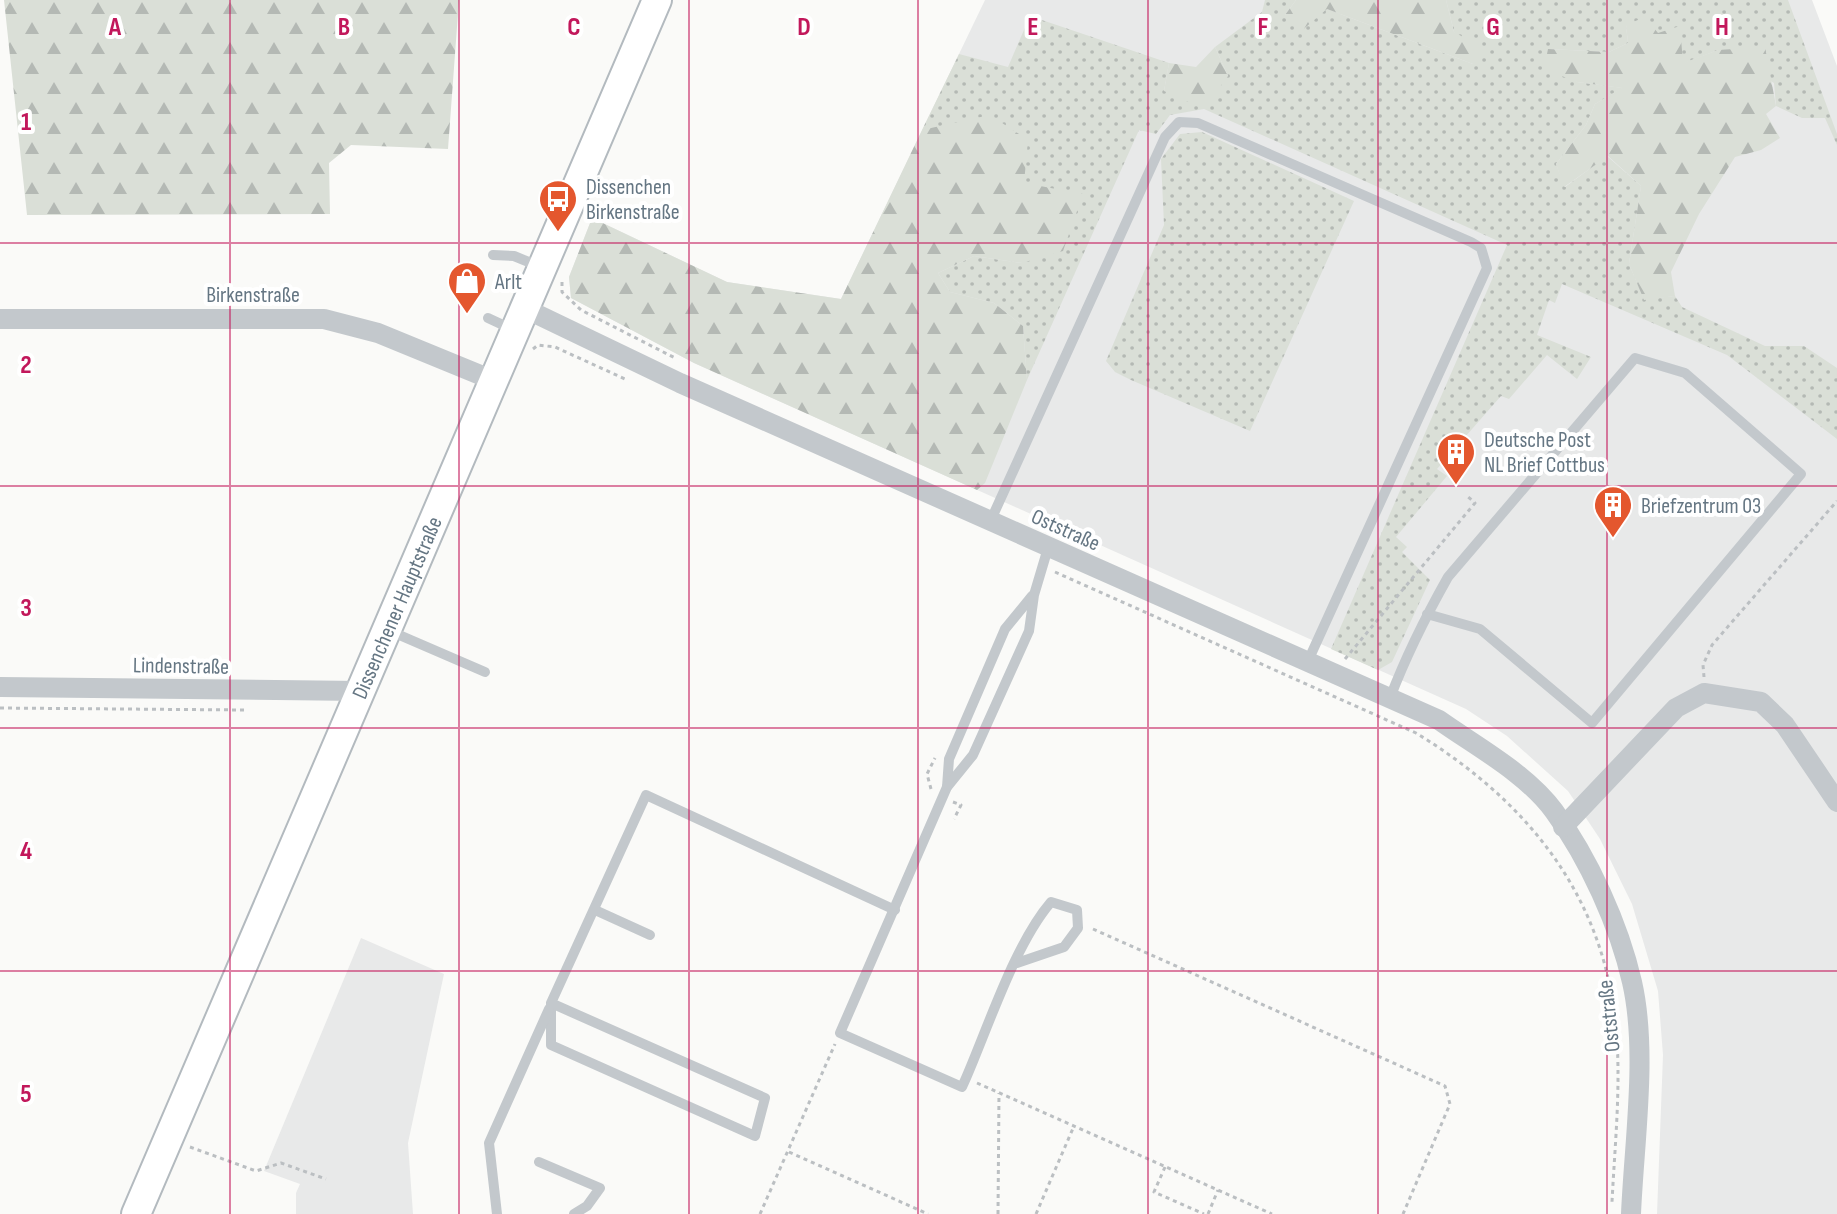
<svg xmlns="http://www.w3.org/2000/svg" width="1837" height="1214" viewBox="0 0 1837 1214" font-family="'Sofia Sans Condensed',sans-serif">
  <defs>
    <pattern id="grass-dots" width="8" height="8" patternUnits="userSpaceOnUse" patternTransform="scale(2)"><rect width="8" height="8" fill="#dadfd7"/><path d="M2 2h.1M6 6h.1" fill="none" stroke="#b4b9b4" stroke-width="1.8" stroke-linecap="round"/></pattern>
    <pattern id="forest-firs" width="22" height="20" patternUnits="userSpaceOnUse" patternTransform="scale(2)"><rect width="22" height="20" fill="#dadfd7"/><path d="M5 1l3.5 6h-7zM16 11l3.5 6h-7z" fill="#b4b9b4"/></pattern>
  </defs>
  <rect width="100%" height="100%" fill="#fafaf8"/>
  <g fill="#e8e9e9">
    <path d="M985,0h827l25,66v1148h-180l6,-159 -5,-64 -26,-87 -32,-65 -32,-48 -61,-55 -41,-27 -772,-346 -123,-65 -2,-21 23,-59 135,64 114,17z"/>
    <path d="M361,938l83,36 -36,169 5,71h-117v-21l4,-9 -36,-13z"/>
  </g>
  <g fill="url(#grass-dots)">
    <path d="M1265,0h31l-11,15 42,-6 146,55 -19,-32 -8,-32h342l49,134v11l-12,-27h-23l-26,-12 -2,-23 -56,-33 -36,14 -24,-31 -32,-8 2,18 -19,9 -61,-3 29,33 46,6 -28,16 -9,21 -30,39 9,23 42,-31 34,30 -12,78 15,35 31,-3 7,11 83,39h39l33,22v71l-110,-84 -165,-71 -7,19 -6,-3 -12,35 54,22 -14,22 -30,-24 -38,44 -8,-3 -64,73 10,7 -51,61 11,10 -5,5 28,28 -38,82 -14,8 -47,-21 176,-404 -303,-136 -34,6 -14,19 -17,-4 -112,250 -4,-54 -29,-23 -44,-11 -12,-19 36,-17 48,7 2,-80 -102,-53 37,-76 49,13 22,-51 139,47 -5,28 64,-15 -13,-29 47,-35z"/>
    <path d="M1202,132l152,69 -104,230 -119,-51 -16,-8 -9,-11 58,-136 -3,-66 19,-25z"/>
  </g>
  <g fill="url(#forest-firs)">
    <path d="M4,0h455l-11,149 -97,-4 -22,18 1,51 -303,1z"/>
    <path d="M1296,0h150l8,32 31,17 -12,15 -146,-55 -27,23 -15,-17z"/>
    <path d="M1645,17l13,16 22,-7 3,37 35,-13 47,-3 11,59 -10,8 14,24 -19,12 -26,7 -36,57 -28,58 4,24 -31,4 -15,-36 12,-78 -33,-30 -44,31 -8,-23 30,-39 9,-21 27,-16 -45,-6 -33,-13 4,-20 61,3 19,-9 -2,-18z"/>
    <path d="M1215,47l13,29 -24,33 -40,-18 5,-28 27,4z"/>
    <path d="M990,115l38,25 -4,43 59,11 -20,57 -41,12 -48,-7 -36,17 12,19 44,11 29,23 4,54 -42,103 -8,7 -283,-127 -123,-65 -2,-21 23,-59 135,64 114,17 81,-169z"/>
  </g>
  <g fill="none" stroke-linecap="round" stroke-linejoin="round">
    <g stroke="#b3babf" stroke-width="32">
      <g id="secondary">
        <path id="s1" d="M136,1214l521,-1214"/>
      </g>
    </g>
    <g stroke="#bbbfc2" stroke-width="3" stroke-dasharray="4 4" stroke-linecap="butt">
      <path d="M562,282v10l19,18 96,49"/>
      <path d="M533,349l5,-4 17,2 70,32"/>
      <path d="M1055,572l361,161c108,66 184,157 199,285 7,60 0,123 -3,184"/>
      <path d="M1345,659l130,-156 -9,-8"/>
      <path d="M1704,677l-1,-12 9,-20 125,-144"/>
      <path d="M0,708l244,2"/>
      <path d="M931,789l-4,-15 8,-16"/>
      <path d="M953,802l8,3 -7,14"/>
      <path d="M1093,929l352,157 5,18 -47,110"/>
      <path d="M977,1083l295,131"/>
      <path d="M190,1147l66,24 25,-8 45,16"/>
      <path d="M789,1152l139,62"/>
      <path d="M1165,1167l-11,25 50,22"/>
      <path d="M760,1214l75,-170"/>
      <path d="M998,1214l1,-121"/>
      <path d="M1036,1214l38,-88"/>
      <path d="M1208,1214l10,-24"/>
    </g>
    <g stroke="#c3c8cc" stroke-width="10">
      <path d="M493,255l21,1 27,11"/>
      <path d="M488,318l26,12"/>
      <path d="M990,522l175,-385 14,-15 19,1 273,119 10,6 6,20 -179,393"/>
      <path d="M390,631l95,41"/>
      <path d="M1390,698c16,-42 36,-82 58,-121l187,-219 50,15 116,101 -209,249 -112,-94 -53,-15"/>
      <path d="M947,787l2,-28 56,-130 27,-33"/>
      <path d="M595,910l55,25"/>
      <path d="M1017,963l47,-16 14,-19 -1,-18 -26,-8c-36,42 -62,123 -85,176l-4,9 -122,-54 107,-246 26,-32 56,-124 5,-36 14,-47"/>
      <path d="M551,1003v42l204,91 10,-38 -214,-95 95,-208 249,115"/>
      <path d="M539,1162l61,26 -13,18 -13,8"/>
      <path d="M497,1214l-8,-71 60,-134"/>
    </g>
    <g stroke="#c3c8cc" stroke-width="20">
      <path d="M526,309l154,74 759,337c38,27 87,53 115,91 35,48 65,114 78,171 16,70 2,160 -1,232"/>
      <path d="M0,319h324l54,14 117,48"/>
      <path d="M0,687l361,4"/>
      <path d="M1563,827l113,-119 28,-15 57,9 24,23 52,77"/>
    </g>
    <use href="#secondary" stroke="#fff" stroke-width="28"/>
  </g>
  <path fill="none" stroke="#c2185b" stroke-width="2" stroke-opacity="0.55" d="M230,0v1214M459,0v1214M689,0v1214M918,0v1214M1148,0v1214M1378,0v1214M1607,0v1214M0,243h1837M0,486h1837M0,728h1837M0,971h1837"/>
  <defs>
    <g id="bus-pin" transform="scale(2)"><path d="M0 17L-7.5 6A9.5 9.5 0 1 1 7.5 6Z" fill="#e4572e" stroke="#fff"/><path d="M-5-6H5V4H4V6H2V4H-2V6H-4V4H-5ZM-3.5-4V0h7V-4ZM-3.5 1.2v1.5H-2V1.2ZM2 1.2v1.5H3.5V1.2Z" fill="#fff"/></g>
    <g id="shop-pin" transform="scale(2)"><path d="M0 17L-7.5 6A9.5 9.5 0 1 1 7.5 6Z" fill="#e4572e" stroke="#fff"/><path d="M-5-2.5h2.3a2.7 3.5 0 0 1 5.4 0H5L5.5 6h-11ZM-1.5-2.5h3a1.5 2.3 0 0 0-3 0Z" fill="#fff"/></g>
    <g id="building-pin" transform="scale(2)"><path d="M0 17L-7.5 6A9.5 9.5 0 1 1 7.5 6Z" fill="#e4572e" stroke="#fff"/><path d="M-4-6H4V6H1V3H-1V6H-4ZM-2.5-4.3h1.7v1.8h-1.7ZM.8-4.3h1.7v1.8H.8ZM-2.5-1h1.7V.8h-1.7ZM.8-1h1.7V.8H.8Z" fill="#fff"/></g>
  </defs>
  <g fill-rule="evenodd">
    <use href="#bus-pin" x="558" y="199"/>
    <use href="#shop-pin" x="467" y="281"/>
    <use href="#building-pin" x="1456" y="452"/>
    <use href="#building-pin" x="1613" y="505"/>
  </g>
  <g text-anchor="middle" stroke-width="8" stroke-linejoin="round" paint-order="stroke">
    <g font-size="22" fill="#657683" stroke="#fff" text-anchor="start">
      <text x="586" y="194">Dissenchen<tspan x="586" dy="25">Birkenstraße</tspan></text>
      <text x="495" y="289">Arlt</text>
      <text x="1484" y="447">Deutsche Post<tspan x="1484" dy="25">NL Brief Cottbus</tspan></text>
      <text x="1641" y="513">Briefzentrum 03</text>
    </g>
    <g font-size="22" fill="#657683" stroke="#fff">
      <text x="253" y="302">Birkenstraße</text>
      <text transform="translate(1066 529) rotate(24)" y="8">Oststraße</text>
      <text dy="8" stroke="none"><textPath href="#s1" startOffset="660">Dissenchener Hauptstraße</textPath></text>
      <text transform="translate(181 665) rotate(1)" y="8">Lindenstraße</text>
      <text transform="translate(1608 1016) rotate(-96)" y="8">Oststraße</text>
    </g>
  </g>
  <g font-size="26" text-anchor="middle" font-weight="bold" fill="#c2185b" stroke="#fff" stroke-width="8" stroke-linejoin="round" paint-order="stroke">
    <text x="115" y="35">A</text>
    <text x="344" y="35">B</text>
    <text x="574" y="35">C</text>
    <text x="804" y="35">D</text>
    <text x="1033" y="35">E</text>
    <text x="1263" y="35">F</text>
    <text x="1493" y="35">G</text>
    <text x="1722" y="35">H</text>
    <text x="26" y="130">1</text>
    <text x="26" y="373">2</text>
    <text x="26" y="616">3</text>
    <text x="26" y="859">4</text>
    <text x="26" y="1102">5</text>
  </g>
</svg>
